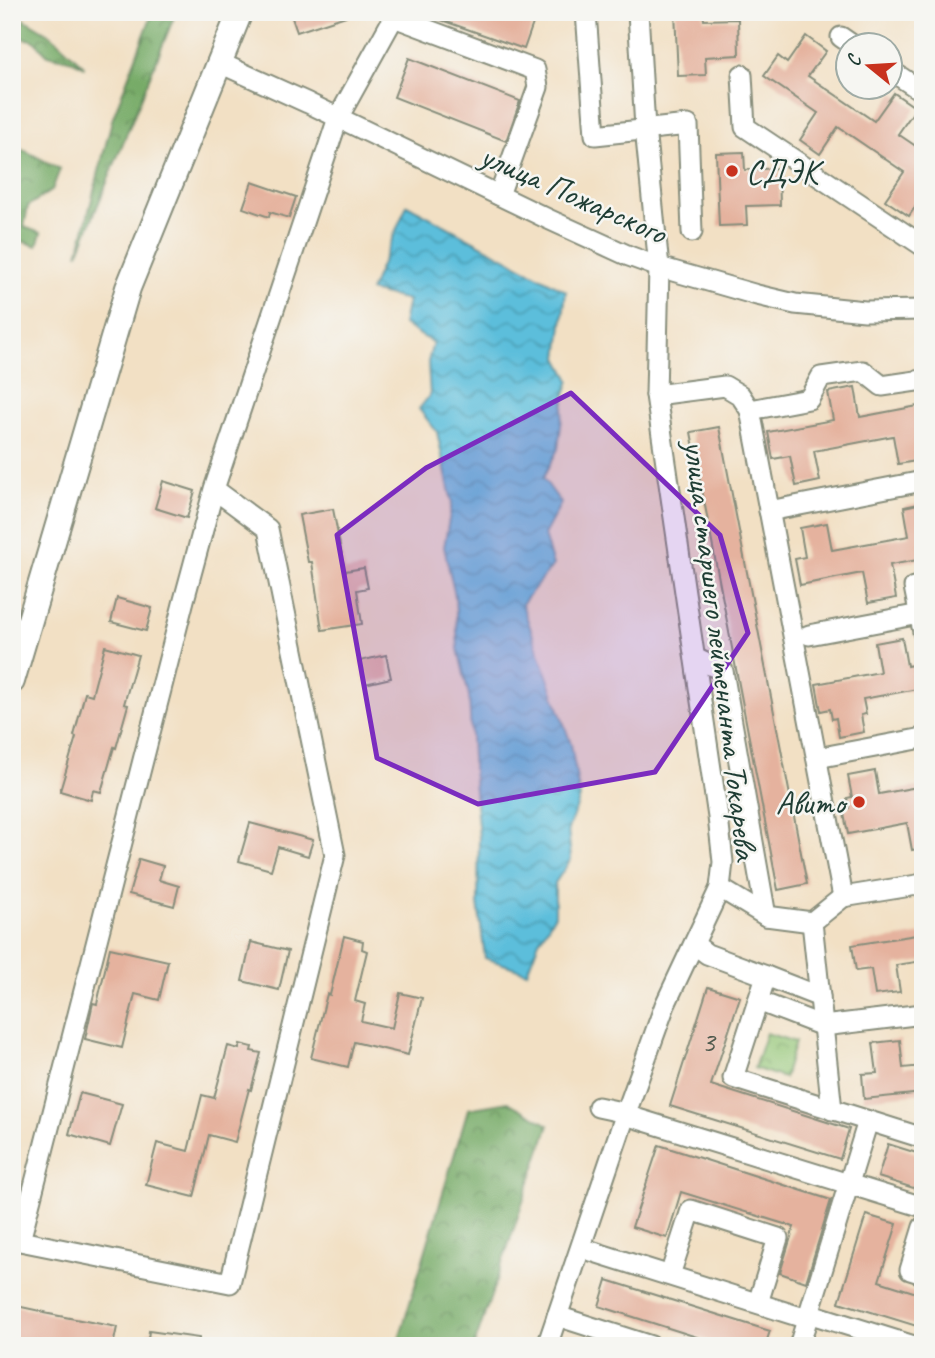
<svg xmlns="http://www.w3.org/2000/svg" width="935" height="1358" viewBox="0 0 935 1358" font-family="Caveat,sans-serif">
  <defs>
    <pattern id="forest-crowns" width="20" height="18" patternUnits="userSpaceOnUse" patternTransform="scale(1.75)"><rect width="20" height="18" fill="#77ab67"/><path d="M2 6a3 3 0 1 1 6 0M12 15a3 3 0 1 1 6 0" fill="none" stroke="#618c56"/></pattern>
    <pattern id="park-crowns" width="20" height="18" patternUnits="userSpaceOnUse" patternTransform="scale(1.75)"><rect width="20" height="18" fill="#94c676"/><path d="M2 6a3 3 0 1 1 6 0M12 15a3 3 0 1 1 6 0" fill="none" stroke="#78a262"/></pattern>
    <pattern id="water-waves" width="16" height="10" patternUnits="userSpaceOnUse" patternTransform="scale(1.75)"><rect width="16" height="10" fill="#5cbedb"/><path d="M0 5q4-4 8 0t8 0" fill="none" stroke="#4b9cb2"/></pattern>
  </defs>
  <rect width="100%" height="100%" fill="#f6f6f2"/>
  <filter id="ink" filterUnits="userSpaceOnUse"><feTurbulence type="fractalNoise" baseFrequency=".0143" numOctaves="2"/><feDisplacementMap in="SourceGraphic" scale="14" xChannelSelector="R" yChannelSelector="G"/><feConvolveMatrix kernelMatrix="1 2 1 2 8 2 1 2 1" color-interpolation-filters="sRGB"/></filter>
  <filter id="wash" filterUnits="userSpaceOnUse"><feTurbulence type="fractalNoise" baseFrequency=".00686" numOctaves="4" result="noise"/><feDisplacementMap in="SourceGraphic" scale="28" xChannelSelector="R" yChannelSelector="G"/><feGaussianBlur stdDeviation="1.57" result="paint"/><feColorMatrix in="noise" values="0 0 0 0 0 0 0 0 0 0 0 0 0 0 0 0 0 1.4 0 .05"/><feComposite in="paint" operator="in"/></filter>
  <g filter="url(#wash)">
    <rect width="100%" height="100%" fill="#f2e0c4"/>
    <g fill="url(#forest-crowns)" stroke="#4b744e" stroke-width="2">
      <path d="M12,12l40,24 33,31 -12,-6 -25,-6 -15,-15 -12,-2h-9z"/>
      <path d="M153,12h23l-98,242 34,-134z"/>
      <path d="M12,138l4,8 44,23 -8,21 -24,16 -4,21 17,6 -4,13 -25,-8z"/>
      <path d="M508,1102l41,23 -75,221h-77l71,-237z"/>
    </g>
    <path fill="url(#park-crowns)" stroke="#5a8255" stroke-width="2" d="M766,1033l29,9 -11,36 -30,-10z"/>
    <path fill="url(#water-waves)" stroke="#3e7e88" stroke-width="2" d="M407,205l159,86 -8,67 12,22 -5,14 -7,55 -15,29 18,25 -17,32 9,30 -31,39 49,140 9,54 -12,31 3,30 -16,24v32l-16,26 -12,31 -42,-14 -7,-55 1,-66 -7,-79 -3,-62 -11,-47 -3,-53 -11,-49 8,-44 -15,-71 -18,-23 11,-14 -2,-33 5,-19 -30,-19 5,-24 -38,-9z"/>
    <g id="blocks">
      <g fill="#e5b29e">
        <path d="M290,12h59v3l-52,17z"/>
        <path d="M424,12h113l-13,37 -100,-35z"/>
        <path d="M675,12h28l1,8 34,-1 1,36 -34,2 1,18 -28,1z"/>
        <path d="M806,36l20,15 -18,25 66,45 20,-28 22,15 -18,26 25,17v44l-14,21 -24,-16 19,-28 -66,-45 -18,27 -20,-14 18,-27 -54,-37 14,-20 9,7z"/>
        <path d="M409,58l111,43 -14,40 -112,-44z"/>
        <path d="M744,152l1,18 34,-2 1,37 -34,1 1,19 -28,1 -3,-73z"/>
        <path d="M252,182l44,15 -7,21 -19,-6 -1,5 -26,-9z"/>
        <path d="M855,387l5,30 63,-12v30l-6,1 5,24 -24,4 -5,-28 -79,15 6,30 -24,5 -6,-30 -17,3 -5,-27 65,-12 -5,-28z"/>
        <path d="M719,427l88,457 -29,6 -87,-458z"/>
        <path d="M163,481l32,10 -8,27 -32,-10z"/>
        <path d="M923,503v56l-33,6 6,33 -28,5 -6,-30 -62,12 -5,-26 10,-2 -5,-29 27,-5 5,27 77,-14 -5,-29z"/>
        <path d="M333,509l12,62 19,-3 4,20 -11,2 5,34 -40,6 -10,-68h-4l-9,-47z"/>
        <path d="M117,598l35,10 -6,23 -35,-9z"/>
        <path d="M902,638l5,28 16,-3v25l-60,11 3,15 -5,1 3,17 -25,5 -3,-19 -4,1 -2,-10 -9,2 -5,-27 64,-12 -5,-29z"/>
        <path d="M105,646l33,9 -14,49 4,1 -12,43 -2,-1 -13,45 -8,-2 -2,10 -31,-9 16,-54 -2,-1 11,-43 7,2z"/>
        <path d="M386,655l5,23 -26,6 -5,-23z"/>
        <path d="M875,771l4,23 44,-8v62l-11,2 -5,-27 -59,11 -5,-25 6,-1 -2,-10 5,-1 -4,-21z"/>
        <path d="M250,823l63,17 -5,16 -30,-9 -7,23 -32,-9z"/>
        <path d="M139,859l24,7 -4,14 20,6 -5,20 -45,-12z"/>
        <path d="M923,934v27l-27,4 4,27 -25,3 -4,-26 -15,2 -4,-26z"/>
        <path d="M344,936l19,5 -1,8 5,2 -12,50 10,3 -4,17 31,7 8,-35 22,5 -14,57 -54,-13 -6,25 -37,-9 16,-64 3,1z"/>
        <path d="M251,942l37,9 -9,39 -37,-9z"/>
        <path d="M110,948l58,13 -9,39 -24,-6 -13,54 -37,-9 8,-36 4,1z"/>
        <path d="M708,987l32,10 -29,88 138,44 -9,30 -170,-53z"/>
        <path d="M900,1040l3,28 20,-2v27l-59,6 -2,-25 15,-1 -4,-30z"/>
        <path d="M240,1044l12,3 -1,4 10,2 -10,37 -2,-1 -14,53 -26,-7 -15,62 -48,-12 11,-42 31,8 14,-56 12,3 14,-52 11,3z"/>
        <path d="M80,1093l42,11 -12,42 -41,-12z"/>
        <path d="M888,1144l35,11v36l-45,-14z"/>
        <path d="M659,1145l172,55 -25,82 -26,-9 14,-46 -113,-35 -14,46 -35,-11z"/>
        <path d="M866,1215l31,9 -18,57 44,14v33l-84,-26z"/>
        <path d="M607,1280l163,51 -5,15h-40l-126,-40z"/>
        <path d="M12,1305l33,7 -1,1 73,14 -4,19h-88l-13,-3z"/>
        <path d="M149,1331l50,7v8h-52z"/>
      </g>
    </g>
  </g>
  <g filter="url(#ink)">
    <use href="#blocks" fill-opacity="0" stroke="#888e7c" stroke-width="2"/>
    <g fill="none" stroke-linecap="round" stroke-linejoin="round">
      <g stroke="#888e7c" stroke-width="23">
        <g id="minor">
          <path d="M586,12l9,123 93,-10 4,107"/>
          <path d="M394,17l141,53 3,17 -39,108"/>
          <path d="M841,37l13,9"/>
          <path d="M220,63l88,40 240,116 81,37 30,11 98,28 38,9 70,7 58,-1"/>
          <path d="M890,70l33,22"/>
          <path d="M742,75l3,52 178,119"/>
          <path d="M656,395l69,-9 15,9 10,15 93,487"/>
          <path d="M750,410l59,-11 12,-22 42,-6 19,15 41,-6"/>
          <path d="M214,489l54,40 67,326 -105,428 -210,-42 164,-641 30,-111 124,-371 56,-101 4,-5"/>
          <path d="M769,511l154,-30"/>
          <path d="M923,586l-9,1 9,45"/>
          <path d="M809,635l111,-21"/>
          <path d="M695,658l28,13 43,245"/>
          <path d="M817,758l106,-20"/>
          <path d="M720,888l46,28 46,6"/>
          <path d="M812,922l20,188"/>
          <path d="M812,922l31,-25 80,-13"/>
          <path d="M694,944l13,10 59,22 -33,102 190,60"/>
          <path d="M766,976l54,21"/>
          <path d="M758,1001l65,25 100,-12"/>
          <path d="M598,1107l28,6 9,5 288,89"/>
          <path d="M923,1227l-13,43 13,4"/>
          <path d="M591,1251l216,68"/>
          <path d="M670,1275l21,-65 87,28 -20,65"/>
          <path d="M808,1313l106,33"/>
          <path d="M557,1316l94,30"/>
          <path d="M547,1346l79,-233 39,-108 55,-117 3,-26 -5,-45 -62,-422 3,-128 -14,-139 -7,-116"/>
          <path d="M799,1346l69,-225"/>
        </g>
      </g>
      <g stroke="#888e7c" stroke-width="28">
        <path id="major" d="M12,681l116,-393 112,-276"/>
      </g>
      <use href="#minor" stroke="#fff" stroke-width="19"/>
      <use href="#major" stroke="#fff" stroke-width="24"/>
    </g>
  </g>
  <path fill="#7b2cbf" fill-opacity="0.2" stroke="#7b2cbf" stroke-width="5" stroke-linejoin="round" d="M571,393l149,142 28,98 -93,139 -177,32 -101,-46 -40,-223 89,-67z"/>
  <g fill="#c8321e" stroke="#f6f6f2" stroke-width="2.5">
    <circle cx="732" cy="171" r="7"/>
    <circle cx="859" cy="802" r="7"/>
  </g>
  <g text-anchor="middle" stroke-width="5" stroke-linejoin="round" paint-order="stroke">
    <g font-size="30" fill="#505a4e">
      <text x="708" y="1051">3</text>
    </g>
    <g font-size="33" fill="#1f3d34" stroke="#f6f6f2" text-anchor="start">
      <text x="746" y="183">СДЭК</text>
      <text x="845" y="814" text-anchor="end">Авито</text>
    </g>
    <g font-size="33" fill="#1f3d34" stroke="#f6f6f2">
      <text transform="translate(574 193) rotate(24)" y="12">улица Пожарского</text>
      <text transform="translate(722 650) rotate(83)" y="12">улица старшего лейтенанта Токарева</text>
    </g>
  </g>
  <rect width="935" height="1358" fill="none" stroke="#f6f6f2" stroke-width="42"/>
  <g transform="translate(869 66) rotate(288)"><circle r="33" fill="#f6f6f2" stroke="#a0aca6" stroke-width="2"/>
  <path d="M0-5L12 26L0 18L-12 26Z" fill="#c8321e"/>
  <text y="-10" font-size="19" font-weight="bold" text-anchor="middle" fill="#1f3d34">С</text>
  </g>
</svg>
